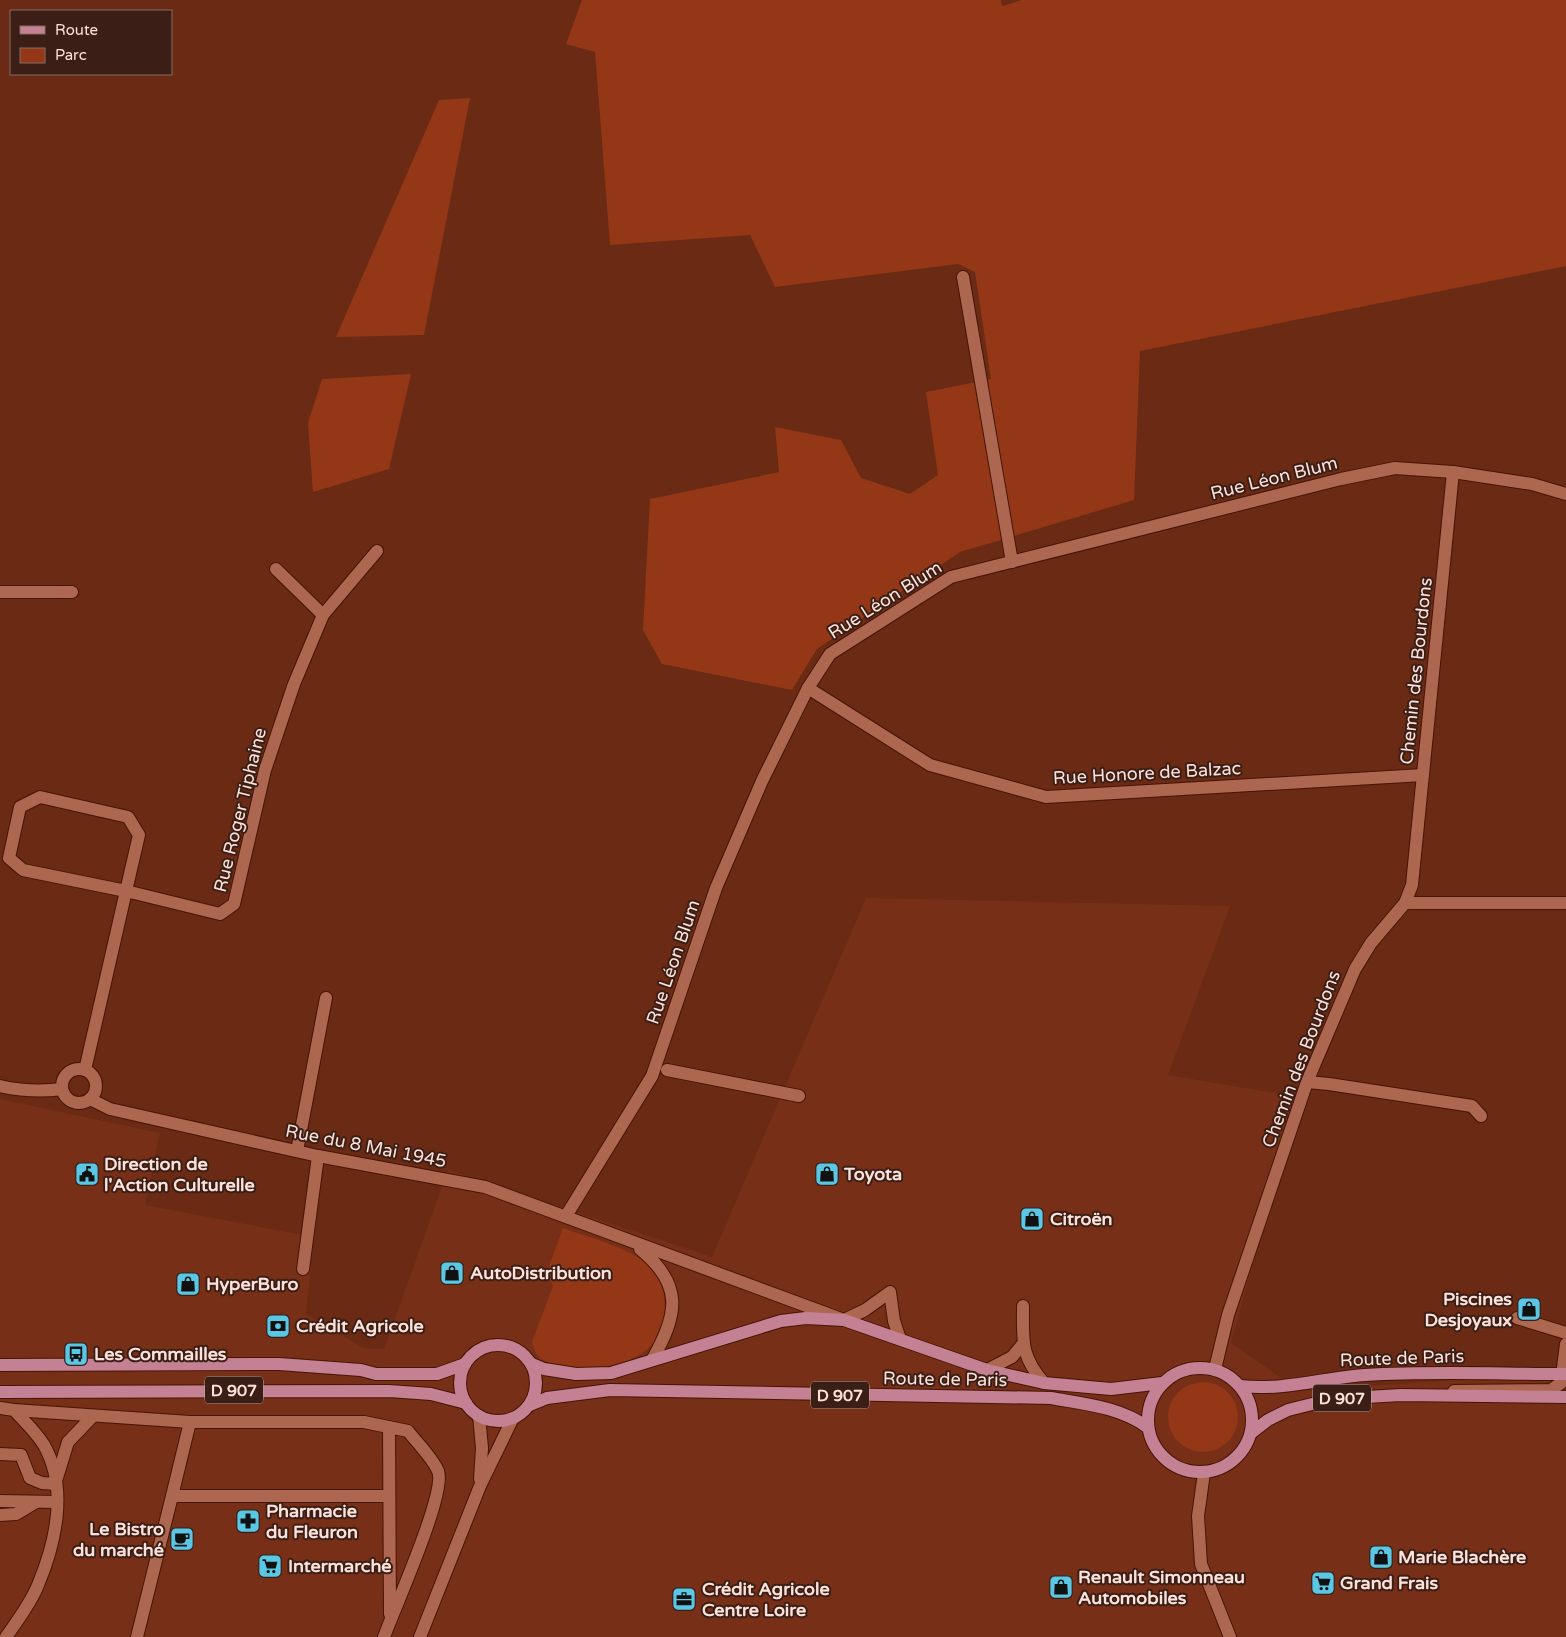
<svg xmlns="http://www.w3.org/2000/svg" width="1566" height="1637" viewBox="0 0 1566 1637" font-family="'Varela Round',sans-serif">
  <rect width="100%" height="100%" fill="#6a2a14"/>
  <path fill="#782f17" d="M866,898l364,8 -62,169 131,22 -68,246 69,48 266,-19v265h-1566v-538l160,34 -15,72 169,32 -8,77 57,34 21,1 64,-179 264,87z"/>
  <g fill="#933717">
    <path d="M582,0h419l1,6 20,-6h544v266l-426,85 -6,149 -174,52 -143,97 -25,41 -130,-26 -19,-34 7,-131 129,-27 -4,-45 66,13 20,38 49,16 28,-19 -12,-83 65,-13 -16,-107 -17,-8 -183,23 -25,-52 -140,10 -15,-193 -29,-8z"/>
    <path d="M470,98l-46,237 -88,2 103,-237z"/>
    <path d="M411,374l-22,95 -76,23 -5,-69 14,-44z"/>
    <path d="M563,1228c27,10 57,17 81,33 11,8 19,24 20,36 7,54 -37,72 -82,70 -14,0 -29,-1 -41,-8 -5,-4 -7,-11 -9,-17l21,-56 -6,-14z"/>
    <circle cx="1203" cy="1417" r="35"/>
  </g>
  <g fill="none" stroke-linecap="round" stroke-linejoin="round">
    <g stroke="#451505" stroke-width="14">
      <g id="minor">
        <path d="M963,277l49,285"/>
        <path d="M276,569l47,46"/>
        <path d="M0,592h72"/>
        <path d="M808,688l122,77 116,32 377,-22"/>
        <path d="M40,797l88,20 11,18 -13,56 -103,-21 -14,-12 11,-51z"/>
        <path d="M1405,903h161"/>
        <circle cx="79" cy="1086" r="17"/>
        <path d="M85,1070l41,-179 94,23 14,-10 31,-134 29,-86 29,-69 54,-64"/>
        <path d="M667,1070l132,26"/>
        <path d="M1307,1082l22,2 143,22 9,10"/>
        <path d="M0,1086c22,5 40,6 62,3"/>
        <path d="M90,1099l20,10 208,47 167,31 359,133 21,-10 25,-18 4,29 6,18"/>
        <path d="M297,1151l29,-153"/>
        <path d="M566,1216l86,-140 64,-188 46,-107 46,-93 22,-34 121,-77 390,-98 54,-11 58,4 79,12 34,10"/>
        <path d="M640,1249c44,36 38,66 12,111"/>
        <path d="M303,1269l15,-113"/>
        <path d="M1023,1306c0,35 -3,49 21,77"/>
        <path d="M1517,1318l49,15"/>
        <path d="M1215,1369l13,-54 79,-233 48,-113 16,-26 34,-40 7,-18 41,-413"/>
        <path d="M987,1370l25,-13 10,-12"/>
        <path d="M1454,1391l97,-1 10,-7 5,-39"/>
        <path d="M0,1408l14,2c10,11 22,22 30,35 24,43 12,97 -6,140 -7,18 -21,36 -32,52"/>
        <path d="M14,1410l176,12h174l44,9c9,12 24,26 30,40 9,21 -44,138 -54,166"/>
        <path d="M479,1416l3,32 -2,31"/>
        <path d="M389,1427l1,187"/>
        <path d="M0,1454l21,1 9,23 12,5 14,1"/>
        <path d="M1204,1473l-6,43 3,48 29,73"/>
        <path d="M56,1481l12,-39 25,-26"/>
        <path d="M172,1496l18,-74"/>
        <path d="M0,1501l57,1"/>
        <path d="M0,1515l16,-1 20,-12"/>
        <path d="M137,1637l35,-141h217"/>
        <path d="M420,1637l60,-151 33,-68"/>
      </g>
    </g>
    <g stroke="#451505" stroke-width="14">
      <g id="major">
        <circle cx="498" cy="1383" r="38"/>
        <path d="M532,1364l12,5 32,5 35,-1 170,-52 25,-3 38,2 143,50 57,13 67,6 51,-6"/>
        <path d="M0,1365l279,-1 82,6 15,4h61l28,-10"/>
        <circle cx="1200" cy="1420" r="52"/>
        <path d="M1240,1386c42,5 83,-8 125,-11 67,-4 134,-1 201,-1"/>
        <path d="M0,1392l389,-1 42,3 35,9"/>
        <path d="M530,1405l17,-7 63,-8 441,8c33,6 69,9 96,29"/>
        <path d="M1251,1433l17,-13 20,-10 44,-11 69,-4 165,2"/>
      </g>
    </g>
    <use href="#minor" stroke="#ad6650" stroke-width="12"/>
    <use href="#major" stroke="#c38193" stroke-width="12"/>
  </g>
  <defs>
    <g id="civic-square" transform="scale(1.25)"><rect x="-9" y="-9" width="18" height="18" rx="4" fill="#5ac8e5" stroke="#3b1e15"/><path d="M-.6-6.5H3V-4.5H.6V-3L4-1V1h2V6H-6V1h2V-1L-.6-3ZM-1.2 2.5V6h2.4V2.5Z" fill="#111"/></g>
    <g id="shop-square" transform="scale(1.25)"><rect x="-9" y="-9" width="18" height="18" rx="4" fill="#5ac8e5" stroke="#3b1e15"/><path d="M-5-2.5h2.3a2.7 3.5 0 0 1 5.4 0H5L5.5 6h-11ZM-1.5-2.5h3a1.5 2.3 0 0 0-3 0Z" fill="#111"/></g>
    <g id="bank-square" transform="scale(1.25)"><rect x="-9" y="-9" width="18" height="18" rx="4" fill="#5ac8e5" stroke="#3b1e15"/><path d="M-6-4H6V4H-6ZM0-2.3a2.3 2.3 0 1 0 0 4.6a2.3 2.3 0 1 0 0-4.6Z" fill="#111"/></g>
    <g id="bus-square" transform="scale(1.25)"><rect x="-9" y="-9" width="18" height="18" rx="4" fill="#5ac8e5" stroke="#3b1e15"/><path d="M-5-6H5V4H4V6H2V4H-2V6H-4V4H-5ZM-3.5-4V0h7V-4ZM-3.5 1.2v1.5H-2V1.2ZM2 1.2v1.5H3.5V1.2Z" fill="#111"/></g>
    <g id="pharmacy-square" transform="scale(1.25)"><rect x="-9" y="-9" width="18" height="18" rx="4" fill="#5ac8e5" stroke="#3b1e15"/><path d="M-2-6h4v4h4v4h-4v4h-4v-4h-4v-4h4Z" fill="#111"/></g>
    <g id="cafe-square" transform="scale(1.25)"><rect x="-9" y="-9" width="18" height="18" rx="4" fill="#5ac8e5" stroke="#3b1e15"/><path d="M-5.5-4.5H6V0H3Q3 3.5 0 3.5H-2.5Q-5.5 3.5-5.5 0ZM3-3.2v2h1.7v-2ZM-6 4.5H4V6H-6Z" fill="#111"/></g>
    <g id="supermarket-square" transform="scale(1.25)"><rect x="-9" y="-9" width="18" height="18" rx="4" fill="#5ac8e5" stroke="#3b1e15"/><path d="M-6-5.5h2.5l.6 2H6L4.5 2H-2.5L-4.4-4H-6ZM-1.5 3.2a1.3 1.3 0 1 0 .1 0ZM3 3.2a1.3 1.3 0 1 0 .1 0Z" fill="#111"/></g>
    <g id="office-square" transform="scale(1.25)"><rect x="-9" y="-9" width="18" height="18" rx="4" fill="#5ac8e5" stroke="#3b1e15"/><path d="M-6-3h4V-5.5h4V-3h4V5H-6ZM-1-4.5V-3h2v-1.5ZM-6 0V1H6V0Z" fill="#111"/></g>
  </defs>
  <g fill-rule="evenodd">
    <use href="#civic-square" x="87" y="1174"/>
    <use href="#shop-square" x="827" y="1174"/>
    <use href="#shop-square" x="1032" y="1219"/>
    <use href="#shop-square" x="452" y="1273"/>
    <use href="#shop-square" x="188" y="1284"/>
    <use href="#shop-square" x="1529" y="1309"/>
    <use href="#bank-square" x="278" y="1326"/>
    <use href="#bus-square" x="76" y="1354"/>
    <use href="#pharmacy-square" x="248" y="1521"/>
    <use href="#cafe-square" x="182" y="1539"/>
    <use href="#shop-square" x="1381" y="1557"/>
    <use href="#supermarket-square" x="270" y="1566"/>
    <use href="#supermarket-square" x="1323" y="1583"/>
    <use href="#shop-square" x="1061" y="1587"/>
    <use href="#office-square" x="684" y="1599"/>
  </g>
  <g text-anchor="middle" stroke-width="4" stroke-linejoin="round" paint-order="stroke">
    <g fill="#3b1e15" stroke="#c1a7a0" stroke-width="1">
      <rect x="205" y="1376.5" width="58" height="27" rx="4"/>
      <rect x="811" y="1381.5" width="58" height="27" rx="4"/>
      <rect x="1313" y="1384.5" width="58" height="27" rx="4"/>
    </g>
    <g font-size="16" font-weight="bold" fill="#fbe2db">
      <text x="234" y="1396">D 907</text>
      <text x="840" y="1401">D 907</text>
      <text x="1342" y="1404">D 907</text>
    </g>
    <g font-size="18" fill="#fbe2db" stroke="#3b1e15">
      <text transform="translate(1274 478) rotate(-14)" y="6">Rue Léon Blum</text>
      <text transform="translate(885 600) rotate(-32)" y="6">Rue Léon Blum</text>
      <text transform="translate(1416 671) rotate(-84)" y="6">Chemin des Bourdons</text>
      <text transform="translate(1147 773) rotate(-3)" y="6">Rue Honore de Balzac</text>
      <text transform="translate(240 810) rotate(-76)" y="6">Rue Roger Tiphaine</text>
      <text transform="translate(673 962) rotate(-71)" y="6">Rue Léon Blum</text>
      <text transform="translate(1301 1059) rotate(-69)" y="6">Chemin des Bourdons</text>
      <text transform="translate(366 1146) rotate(11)" y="6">Rue du 8 Mai 1945</text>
      <text transform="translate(1402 1358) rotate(-2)" y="6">Route de Paris</text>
      <text transform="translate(945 1379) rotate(1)" y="6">Route de Paris</text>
    </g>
    <g font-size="18" font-weight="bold" fill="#fbe2db" stroke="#3b1e15" text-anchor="start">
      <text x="104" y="1170">Direction de<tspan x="104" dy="21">l'Action Culturelle</tspan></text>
      <text x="844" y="1180">Toyota</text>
      <text x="1050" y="1225">Citroën</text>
      <text x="470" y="1279">AutoDistribution</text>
      <text x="206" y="1290">HyperBuro</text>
      <text x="1512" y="1305" text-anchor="end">Piscines<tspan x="1512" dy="21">Desjoyaux</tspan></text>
      <text x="296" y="1332">Crédit Agricole</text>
      <text x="94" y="1360">Les Commailles</text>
      <text x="266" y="1517">Pharmacie<tspan x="266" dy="21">du Fleuron</tspan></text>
      <text x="164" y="1535" text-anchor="end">Le Bistro<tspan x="164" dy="21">du marché</tspan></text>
      <text x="1398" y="1563">Marie Blachère</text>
      <text x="288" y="1572">Intermarché</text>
      <text x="1078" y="1583">Renault Simonneau<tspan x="1078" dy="21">Automobiles</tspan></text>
      <text x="1340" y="1589">Grand Frais</text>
      <text x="702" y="1595">Crédit Agricole<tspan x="702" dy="21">Centre Loire</tspan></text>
    </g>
  </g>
  <rect x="10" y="10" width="162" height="65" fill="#3b1e15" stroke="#886c64"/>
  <rect x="20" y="26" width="25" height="8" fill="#c38193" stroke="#886c64"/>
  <text x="55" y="35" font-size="15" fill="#fbe2db">Route</text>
  <rect x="20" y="48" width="25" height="15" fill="#933717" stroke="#886c64"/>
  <text x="55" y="60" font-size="15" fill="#fbe2db">Parc</text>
</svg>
